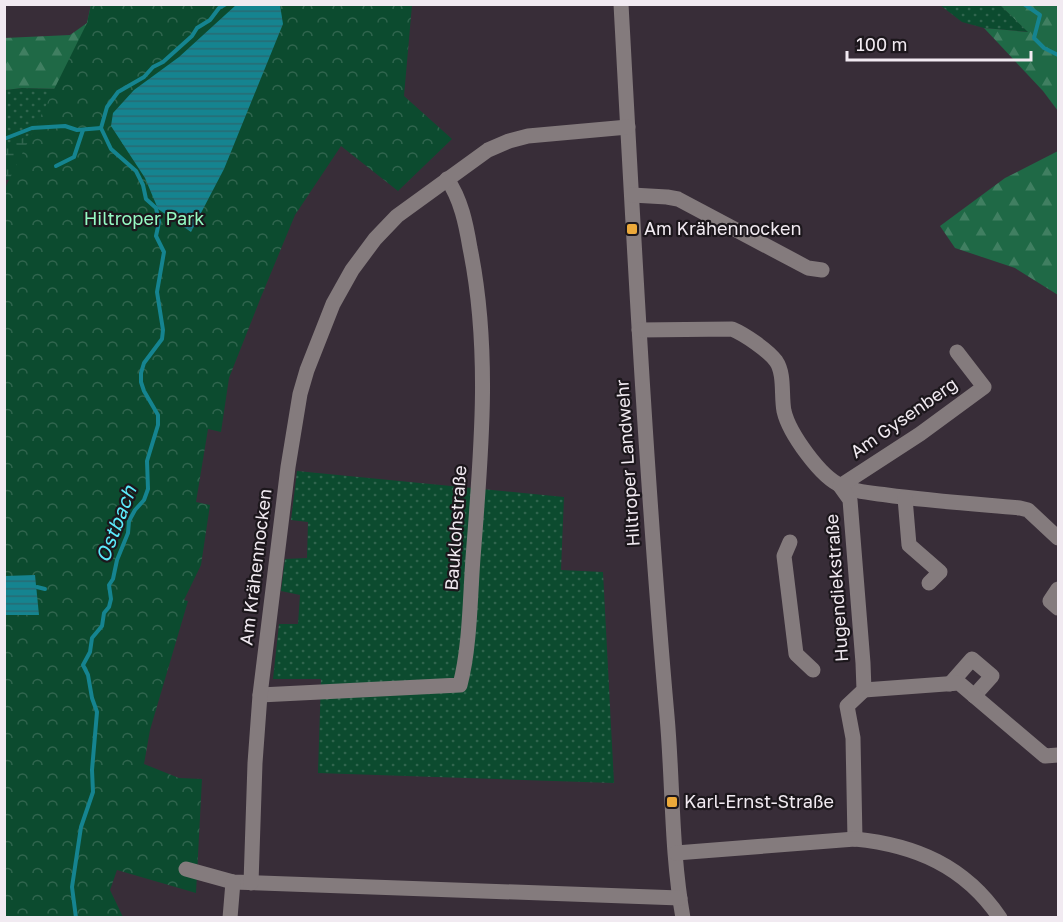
<svg xmlns="http://www.w3.org/2000/svg" width="1063" height="922" viewBox="0 0 1063 922" font-family="'Golos Text',sans-serif">
  <defs>
    <pattern id="grass-dots" width="8" height="8" patternUnits="userSpaceOnUse" patternTransform="scale(1.5)"><rect width="8" height="8" fill="#0c4b2f"/><path d="M2 2h.1M6 6h.1" fill="none" stroke="#30654e" stroke-width="1.8" stroke-linecap="round"/></pattern>
    <pattern id="forest-firs" width="22" height="20" patternUnits="userSpaceOnUse" patternTransform="scale(1.5)"><rect width="22" height="20" fill="#1f6946"/><path d="M5 1l3.5 6h-7zM16 11l3.5 6h-7z" fill="#407f61"/></pattern>
    <pattern id="wetland-marsh" width="20" height="14" patternUnits="userSpaceOnUse" patternTransform="scale(1.5)"><rect width="20" height="14" fill="#0c4b2f"/><path d="M1 5h8M5 5V1M11 12h8M15 12V8" fill="none" stroke="#30654e"/></pattern>
    <pattern id="park-crowns" width="20" height="18" patternUnits="userSpaceOnUse" patternTransform="scale(1.5)"><rect width="20" height="18" fill="#0c4b2f"/><path d="M2 6a3 3 0 1 1 6 0M12 15a3 3 0 1 1 6 0" fill="none" stroke="#30654e"/></pattern>
    <pattern id="water-rules" width="6" height="5" patternUnits="userSpaceOnUse" patternTransform="scale(1.5)"><rect width="6" height="5" fill="#158490"/><path d="M0 2.5h6" fill="none" stroke="#296b73"/></pattern>
  </defs>
  <rect width="100%" height="100%" fill="#382d38"/>
  <g fill="url(#grass-dots)">
    <path d="M940,5h60l29,27 -45,-4 -22,-6z"/>
    <path d="M22,88l78,2 13,23 -108,34 -1,-57z"/>
    <path d="M297,471l267,26 -3,73 42,2 11,211 -296,-10 3,-94h-48l6,-55h19l2,-29 -19,-4 4,-32 22,-1 1,-36 -17,-2z"/>
  </g>
  <g fill="url(#forest-firs)">
    <path d="M91,5l9,85 -78,-2 -17,2 -1,-52 66,-3 17,-12z"/>
    <path d="M1000,5h58v106l-15,-20 -59,-63 44,4z"/>
    <path d="M1058,151v144l-43,-27 -60,-20 -15,-22 65,-48z"/>
  </g>
  <path fill="url(#wetland-marsh)" d="M40,130l-19,49 -16,1 -1,-33z"/>
  <path fill="url(#park-crowns)" d="M91,5h321l-8,91 48,43 -54,52 -57,-45 -46,69 -34,82 -32,81 -8,54 -13,-3 -12,73 14,3 -9,60 -17,35 4,1 -38,129 -6,34 35,14 23,1 -6,114 -79,-23 -7,20 13,27h-118l-1,-727 83,-167z"/>
  <g fill="url(#water-rules)">
    <path d="M236,5h44l3,19 -59,145 -33,63 -33,-23 -13,-31 -34,-52 2,-13 21,-23 45,-33z"/>
    <path d="M35,575l4,40h-34v-39z"/>
  </g>
  <g fill="none" stroke-linecap="round" stroke-linejoin="round">
    <g stroke="#158490" stroke-width="4">
      <path d="M1024,4l16,11 -6,23 10,10 14,7"/>
      <path d="M4,139l28,-11 33,-2 12,4 24,-2"/>
      <path d="M56,166l18,-9 9,-27"/>
      <path d="M37,587l8,2"/>
      <path d="M76,918l-4,-31 9,-60 12,-35 -1,-22 5,-58 -5,-14 -4,-23 -5,-10 7,-13 2,-14 10,-12 2,-13 5,-6 2,-8 -2,-14 4,-6 4,-19 11,-27 1,-12 6,-11 9,-10 4,-11 -1,-28 11,-36v-10l-14,-24 -3,-9v-9l3,-10 18,-24 1,-9 -6,-38 7,-40 -8,-16 3,-14 -3,-14 -10,-9 -3,-14 -7,-14 -25,-22 -10,-21 6,-21 11,-15 26,-15 9,-10 10,-5 29,-26 5,-8 13,-8 9,-12 7,-4"/>
    </g>
    <g stroke="#847b7d" stroke-width="15">
      <path d="M621,4c13,238 25,475 46,712 6,67 4,135 16,202"/>
      <path d="M632,195l35,2 11,2 130,69 14,2"/>
      <path d="M639,330l93,-1c12,5 36,21 44,32 9,13 5,35 8,50 5,22 37,67 58,75 13,6 30,7 45,9 44,6 88,9 133,13l8,2 30,28"/>
      <path d="M905,498l4,47 31,27 -11,11"/>
      <path d="M790,542l-6,14 12,98 17,16"/>
      <path d="M1058,589l-8,12 8,7"/>
      <path d="M950,684l22,-25 20,17 -18,20"/>
      <path d="M864,690l95,-7 86,73 13,-1"/>
      <path d="M260,695l200,-10c10,-38 10,-87 13,-127 8,-104 18,-207 -3,-310 -4,-24 -9,-49 -23,-69"/>
      <path d="M855,839l-2,-101 -6,-32 17,-16 -1,-27 -13,-163 -10,-14 80,-52 64,-47 -27,-35"/>
      <path d="M676,853l179,-14c60,6 110,27 145,79"/>
      <path d="M186,869l47,13 447,16"/>
      <path d="M251,883l4,-120 5,-68 28,-228 12,-73 7,-24 26,-66 19,-34 23,-31 22,-23 91,-66 21,-9 19,-5 100,-9"/>
      <path d="M230,918l3,-36"/>
    </g>
  </g>
  <g fill="#eca93a" stroke="#1c171c" stroke-width="2">
    <rect x="626" y="223" width="12" height="12" rx="3"/>
    <rect x="666" y="796" width="12" height="12" rx="3"/>
  </g>
  <g text-anchor="middle" stroke-width="4.5" stroke-linejoin="round" paint-order="stroke">
    <g font-size="18" fill="#95fac3" stroke="#1c171c">
      <text x="144" y="225">Hiltroper Park</text>
    </g>
    <g font-size="18" fill="#f1eaf1" stroke="#1c171c" text-anchor="start">
      <text x="644" y="235">Am Krähennocken</text>
      <text x="684" y="808">Karl-Ernst-Straße</text>
    </g>
    <g font-size="18" fill="#f1eaf1" stroke="#1c171c">
      <text transform="translate(904 418) rotate(-35)" y="6">Am Gysenberg</text>
      <text transform="translate(628 463) rotate(-94)" y="6">Hiltroper Landwehr</text>
      <text transform="translate(456 528) rotate(-86)" y="6">Bauklohstraße</text>
      <text transform="translate(256 567) rotate(-83)" y="6">Am Krähennocken</text>
      <text transform="translate(837 588) rotate(-94)" y="6">Hugendiekstraße</text>
    </g>
    <g font-size="20" font-style="italic" fill="#5ce9fa" stroke="#1c171c">
      <text transform="translate(116 524) rotate(-69)" y="7">Ostbach</text>
    </g>
  </g>
  <rect width="1063" height="922" fill="none" stroke="#f1eaf1" stroke-width="12"/>
  <path d="M847 51v9h184v-9" fill="none" stroke="#f1eaf1" stroke-width="3"/>
  <text x="856" y="51" font-size="18" fill="#f1eaf1" stroke="#1c171c" stroke-width="4.5" paint-order="stroke">100 m</text>
</svg>
